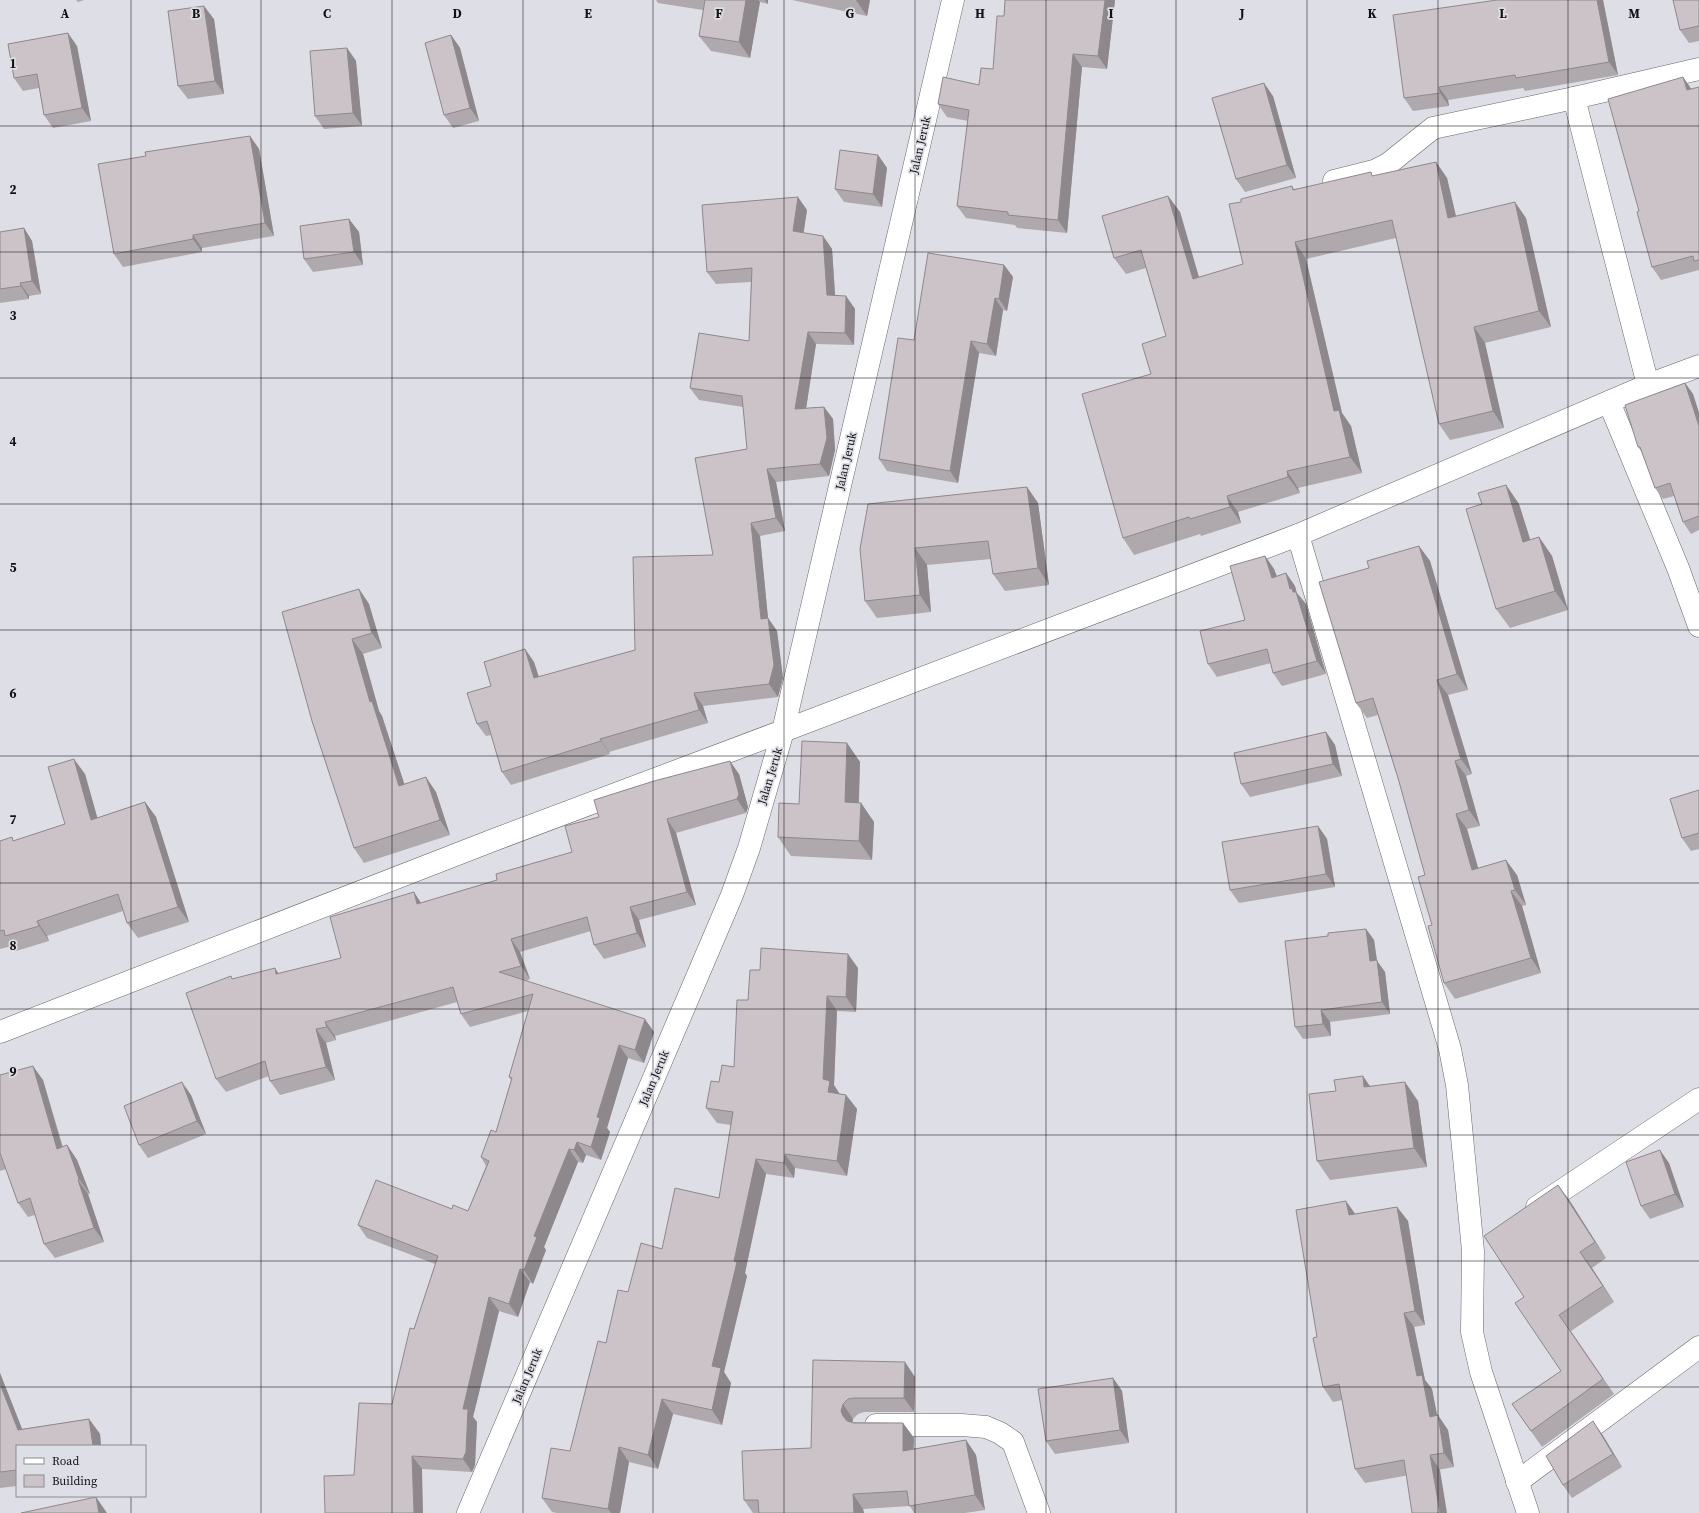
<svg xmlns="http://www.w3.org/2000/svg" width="1699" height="1513" viewBox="0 0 1699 1513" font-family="'Source Serif 4',serif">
  <rect width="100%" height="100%" fill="#dedee7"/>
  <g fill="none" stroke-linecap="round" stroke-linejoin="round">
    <g stroke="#67676e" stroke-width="23">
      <g id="street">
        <path d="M1334,181l40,-10 14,-7 45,-36 141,-30"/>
        <path d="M1648,385l-74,-287 125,-29"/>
        <path d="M1609,402l69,166 21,58"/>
        <path d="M1298,535l152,514 7,36 16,166 -1,81 9,40 47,141"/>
        <path d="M1537,1207l162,-108"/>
        <path d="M876,1425h86l24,2 14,6 13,9 26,71"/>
        <path d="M1517,1482l182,-135"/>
        <path d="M468,1513l264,-618 17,-47 34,-117 170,-731"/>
      </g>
    </g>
    <g stroke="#67676e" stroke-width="23">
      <path id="secondary" d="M0,1032l491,-191 292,-110 515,-196 350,-150 51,-19"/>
    </g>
    <use href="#street" stroke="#fff" stroke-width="22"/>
    <use href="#secondary" stroke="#fff" stroke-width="22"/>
  </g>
  <g fill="#afa8ac">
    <path d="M76,0h8l-6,2z"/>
    <path d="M656,0h112v4l-8,-2 -10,56 -39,-7 -12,-15 4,-26 -45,-7z"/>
    <path d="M792,0h78l-3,16z"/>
    <path d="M1005,0h110l-8,69 -25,-2 -15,166 -50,-5 -2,-3 -49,-7 -9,-12 11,-85 -21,-4 -9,-13 41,-19 14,-16 11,-53z"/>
    <path d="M1603,0l15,75 -93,16 -2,-3 -75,12 1,6 -36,5 -9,-13z"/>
    <path d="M1699,0v41l-10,2 -9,-13z"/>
    <path d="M214,19l10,75 -36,5 -10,-13z"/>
    <path d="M451,35l9,13 19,73 -26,7 -9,-13z"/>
    <path d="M77,46l14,75 -38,7 -9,-13 -5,-27 -16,3 -9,-13z"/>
    <path d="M347,48l9,13 6,65 -38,3 -9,-13z"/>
    <path d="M1683,77l8,12 8,-2v183l-38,10 -9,-13 -13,-56z"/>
    <path d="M1273,96l23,82 -51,14 -9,-13z"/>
    <path d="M250,136l9,13 15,87 -72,12v4l-79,15 -9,-13 32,-98z"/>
    <path d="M878,155l9,13 -5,39 -38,-5 -9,-13z"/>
    <path d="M1436,162l11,16 9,38 70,2 25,109 -66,16 19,85 -54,12 -11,-16 -43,-186 -90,21 36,154 9,13 11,47 -64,15 2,5 -62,19 3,11 -40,13 -1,-2 -66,21 -11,-17 28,-164 15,-38 -20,-68 -20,6 -12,-16 54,-62 12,16 19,65 44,-13 -2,-62 51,-16 2,3 79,-13z"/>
    <path d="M807,210l-4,23 20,3 9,13 3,47h11l9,13 -1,36 -38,-1 -10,64 18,-1 9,12 2,31 -6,26 -53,6 9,49 -25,5 8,82 9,13 6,47 -5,19 -75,9 5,17 -99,29 1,2 -99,31 -9,-13 -11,-37 -5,1 -9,-12 14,-38 34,-37 9,13 5,15 96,-27 78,-95 34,-106 -4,-42 -44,-7 -9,-12 59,-47 2,-59 -35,2 -9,-12z"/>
    <path d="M349,219l10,13 4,33 -50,7 -9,-13z"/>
    <path d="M24,228l8,13 9,53 -12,2v3l-29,4v-71z"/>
    <path d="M1004,265l9,12 -6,34 -4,-1 -7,46 -17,-3 -21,130 -71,-12 -8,-12 35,-119z"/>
    <path d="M1685,383l8,11 6,19v117l-8,4 -8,-12 -9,-26 -11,3 -8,-11 -13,-36 -4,-5z"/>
    <path d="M1506,485l13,19 11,36 9,-3 13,19 16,54 -58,18 -14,-19 -14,-105z"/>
    <path d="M1027,487l11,16 11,82 -44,6 -12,-17 -2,-15 -64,6 4,47 -54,6 -12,-17 -5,-52z"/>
    <path d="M1419,546l11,15 38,129 -20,5 24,79 -6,2 14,50 -13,3 11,39 39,7 9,30 -4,1 19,67 -86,26 -11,-16 -12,-58 -7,-50 -27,-97 -20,-63 -11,3 -11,-15 13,-135z"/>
    <path d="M1265,556l9,13 3,7 9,-3 9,13 1,6 10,12 20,70 -44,12 -9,-13 -2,-10 -54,14 -9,-13 37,-44z"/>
    <path d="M359,589l10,15 13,44 -19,6 16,57 3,5 22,68 32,8 14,43 -86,28 -10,-15 -42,-127z"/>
    <path d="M1326,732l9,13 7,31 -92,21 -9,-13z"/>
    <path d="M847,743l13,19 -1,41h2l13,19 -2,38 -81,-4 -13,-19 21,-33z"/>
    <path d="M85,774l12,44 48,-16 11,15 33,105 -51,16 -11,-15 -4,-12 -76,25 2,5 -33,10 -4,-5 -12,3v-108h15l50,-17z"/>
    <path d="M739,774l9,33 -2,6 -70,20 20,72 -57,15 7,27 -42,12 -10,-14 -3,-14 -71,21 10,27 -4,2 128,51 -10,31 -16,-5 -21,70 3,4 -9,28 -15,-5 -3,8 -5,-1 -34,85 2,3 -13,34 -3,-2 -12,35 -19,-6 -26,106 4,5 -2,43 -3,7 -50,-3 -68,6 38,-71 22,-75 21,-65 -68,-26 -9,-13 94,-16 16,2 18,-45 -5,-9 15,-25 15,-52 -2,-3 19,-66 -58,16 -9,-13 -4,-12 -122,34 1,4 -10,3 9,37 -55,15 -10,-14 -1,-5 -43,16 -10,-13 63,-105 62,-16 80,-55 76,-23 75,-28 27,-35z"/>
    <path d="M1699,790v59l-8,2 -9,-13z"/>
    <path d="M1318,826l9,13 8,48 -96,16 -9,-13z"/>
    <path d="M1366,929l8,11 3,21 8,11 5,42 -60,8 1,14 -28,3 -8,-12 33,-91z"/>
    <path d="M858,968l-2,44 -19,-1 -3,74 6,9 6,1 11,14 -10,67 -52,-8 -1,10 -28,-4 -21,99 2,3 -23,96 7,11 -9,42 -49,-11 -15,55 -29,-7 -9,51h-63l-5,-1 -10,-14 28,-47 36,-108 22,-51 34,-43 57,-51 12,-73 -14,-2 -11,-15 13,-26 15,-15 14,-67 12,-30z"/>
    <path d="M0,1075l43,5 20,67 4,-2 10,15 13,34h-2l16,48 -49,16 -11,-14 -9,-29 -7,2 -10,-14 -12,-34 -6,2z"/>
    <path d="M1370,1086l48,15 9,66 -97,13 -13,-19 19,-70z"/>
    <path d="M191,1095l15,39 -58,24 -9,-13z"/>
    <path d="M1669,1163l15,44 -34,12 -9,-13z"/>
    <path d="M1558,1185l48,73 -14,10 22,34 -43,29 43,63 -72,53 -30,-43 49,-33 -37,-74z"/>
    <path d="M1397,1207l11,14 17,104 -11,2 11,53 7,9 5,26 11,15 6,37 -89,16 -10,-14 -13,-69 -9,2 -10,-15 -6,-50 38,-123z"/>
    <path d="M813,1360l102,17 -1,35h-50l-6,2 -5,5 -1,3 51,1 11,15 -1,11 53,-9 10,15 9,55 -20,3h-51l-4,-7 -47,3 1,4h-111l-9,-13 67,-52z"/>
    <path d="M0,1373l22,56 67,-10 11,15 1,12h-84v40l-17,2z"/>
    <path d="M1113,1378l9,13 7,52 -74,11 -9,-13z"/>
    <path d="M1602,1434l20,33 -50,31 -9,-13z"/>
  </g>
  <g fill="#8e888c">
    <path d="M746,0h12l2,2 -10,56 -11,-16z"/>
    <path d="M765,0h3v4z"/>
    <path d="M856,0h14l-3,16z"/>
    <path d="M1105,0h10l-8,69 -9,-13z"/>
    <path d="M1597,0h6l15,75 -9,-13z"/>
    <path d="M204,6l10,13 10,75 -9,-13z"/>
    <path d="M68,33l9,13 14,75 -9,-13z"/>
    <path d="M451,35l9,13 19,73 -9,-13z"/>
    <path d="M347,48l9,13 6,65 -9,-13z"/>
    <path d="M1073,54l9,13 -15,166 -9,-13z"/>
    <path d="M1683,77l9,13h-5z"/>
    <path d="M1264,83l9,13 23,82 -9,-13z"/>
    <path d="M1439,87l9,13 1,6 -9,-13z"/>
    <path d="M250,136l9,13 15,87 -9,-13z"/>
    <path d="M878,155l9,13 -5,39 -9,-13z"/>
    <path d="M1436,162l11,16 13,56 -12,-16z"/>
    <path d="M1168,196l12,16 24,83 -11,-16z"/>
    <path d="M798,197l9,13 -5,34 -9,-13z"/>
    <path d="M1515,202l11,16 25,109 -12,-16z"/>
    <path d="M349,219l10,13 4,33 -9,-13z"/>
    <path d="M24,228l8,13 9,53 -9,-13z"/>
    <path d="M193,235l9,13v4l-9,-13z"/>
    <path d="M823,236l9,13 4,59 -9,-13z"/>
    <path d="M1295,242l11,17 36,154 9,13 11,47 -12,-16 -16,-46z"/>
    <path d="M1004,265l9,12 -6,34 -8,-12z"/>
    <path d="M20,283l9,13v3l-8,-13z"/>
    <path d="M846,296l9,13 -1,36 -9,-12z"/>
    <path d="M995,298l8,12 -7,46 -9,-12z"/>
    <path d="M1474,327l11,16 19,85 -11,-17z"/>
    <path d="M808,332l8,12 -12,78 -9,-13z"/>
    <path d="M971,341l8,12 -21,130 -8,-12z"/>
    <path d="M1685,383l8,11 6,19v13z"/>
    <path d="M824,407l9,12 2,31 -6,26 -9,-12z"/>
    <path d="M767,469l9,13 9,49 -9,-13z"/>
    <path d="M1287,471l11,17 2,5 -12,-16z"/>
    <path d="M1506,485l13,19 18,57 -14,-19z"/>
    <path d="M1027,487l11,16 11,82 -11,-17z"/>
    <path d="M1227,496l11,16 3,11 -11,-16z"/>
    <path d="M751,523l9,13 8,82 9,13 6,47 -5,19 -9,-13 -8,-65z"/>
    <path d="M1539,537l13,19 16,54 -13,-19z"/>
    <path d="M1419,546l11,15 38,129 -11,-16z"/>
    <path d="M915,548l12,17 4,47 -11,-17z"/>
    <path d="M1265,556l9,13 7,21 -9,-12z"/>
    <path d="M1286,573l9,13 3,11 -2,-5 10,12 20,70 -9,-13 -27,-72z"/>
    <path d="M359,589l10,15 13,44 -10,-15z"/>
    <path d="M352,639l11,15 16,57 3,5 28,85 -11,-15 -29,-84z"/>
    <path d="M525,649l9,13 9,29 -9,-13z"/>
    <path d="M1437,680l11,15 24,79 -11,-15z"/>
    <path d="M694,693l9,13 5,17 -9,-13z"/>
    <path d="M1326,732l9,13 7,31 -9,-12z"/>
    <path d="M600,739l9,13 1,2 -9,-13z"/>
    <path d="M847,743l13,19 -2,59 -13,-19z"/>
    <path d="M74,759l11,15 17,60 -11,-14z"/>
    <path d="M730,761l9,13 9,33 -2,6 -9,-14z"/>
    <path d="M1455,761l11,15 14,50 -11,-16z"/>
    <path d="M426,777l10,15 14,43 -10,-15z"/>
    <path d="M145,802l11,15 33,105 -11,-15z"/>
    <path d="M861,803l13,19 -2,38 -13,-19z"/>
    <path d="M1456,814l11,15 16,56 -11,-15z"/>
    <path d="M667,819l9,14 20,72 -9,-13z"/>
    <path d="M1318,826l9,13 8,48 -9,-13z"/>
    <path d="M1506,860l11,15 9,30 -11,-15z"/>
    <path d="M1511,891l11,15 19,67 -10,-15z"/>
    <path d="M414,892l9,14 -6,-2z"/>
    <path d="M630,907l9,13 7,27 -9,-14z"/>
    <path d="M37,921l10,15 2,5 -10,-15z"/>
    <path d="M1366,929l8,11 3,21 8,11 5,42 -8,-12 -12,-41z"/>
    <path d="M511,939l9,13 10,27 -9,-13z"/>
    <path d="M848,954l10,14 -2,44 -10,-15z"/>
    <path d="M275,968l9,14 -8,-8z"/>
    <path d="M827,996l10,15 -3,74 6,10 -12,-3 -5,-13z"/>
    <path d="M1321,1010l9,12 1,14 -8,-12z"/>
    <path d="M645,1019l9,13 -10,31 -9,-13z"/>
    <path d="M325,1022l10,14 1,4 -9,-13z"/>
    <path d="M316,1029l10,14 9,37 -9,-13z"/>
    <path d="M619,1045l9,13 -21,70 3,4 -9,28 -10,-13 6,-30z"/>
    <path d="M33,1066l10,14 24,84 -10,-15z"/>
    <path d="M1363,1076l13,19 -12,-8z"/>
    <path d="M182,1082l9,13 15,39 -9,-13z"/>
    <path d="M1405,1082l13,19 9,66 -13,-19z"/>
    <path d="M846,1095l11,14 -10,67 -10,-15z"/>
    <path d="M577,1142l9,13 -3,8 -9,-13z"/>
    <path d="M67,1145l10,15 13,34 -11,-15z"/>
    <path d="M569,1149l9,13 -34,85 2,3 -13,34 -9,-14 10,-34z"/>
    <path d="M1660,1150l9,13 15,44 -9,-13z"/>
    <path d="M785,1154l10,14 -1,10 -10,-15z"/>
    <path d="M756,1159l10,15 -21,99 2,3 -23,96 7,11 -9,42 -10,-15v-44z"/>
    <path d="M78,1180l10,14 16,48 -10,-14z"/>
    <path d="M1558,1185l12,16 36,57 -11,-16z"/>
    <path d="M1346,1201l10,14h-7z"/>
    <path d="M1397,1207l11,14 17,104 -10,-14z"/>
    <path d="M1580,1252l12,16 22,34 -11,-16z"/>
    <path d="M520,1269l10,13 -12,35 -9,-13z"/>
    <path d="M489,1297l10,14 -26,106 4,5 -2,43 -3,7 -9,-13v-50z"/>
    <path d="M1404,1313l10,14 11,53 7,9 8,42 -10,-14 -13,-41z"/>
    <path d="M905,1362l10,15 -1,35 -10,-14z"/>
    <path d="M0,1373l28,71 -10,-14 -18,-46z"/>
    <path d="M1113,1378l9,13 7,52 -9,-13z"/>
    <path d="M662,1399l11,15 -15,55 -10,-14z"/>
    <path d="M843,1404l10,15 -1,6 -9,-9 -2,-5z"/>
    <path d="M1438,1415l10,15 6,37 -10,-14z"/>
    <path d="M89,1419l11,15 1,12h-8z"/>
    <path d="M1593,1421l9,13 20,33 -9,-13z"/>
    <path d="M903,1423l11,15 -1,28 -10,-15z"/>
    <path d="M966,1440l10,15 9,55 -10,-15z"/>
    <path d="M619,1447l10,15 -9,51h-9l-3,-4z"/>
    <path d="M1430,1455l10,15 7,43h-7z"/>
    <path d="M412,1456l10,13 1,44h-9z"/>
    <path d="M853,1494l10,15 1,4h-10z"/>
    <path d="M96,1497l11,16h-8z"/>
  </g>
  <g fill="#cbc3c8" stroke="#8e888c">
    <path d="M705,0h41l-7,42 -40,-6z"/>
    <path d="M1005,0h100l-7,56 -25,-2 -15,166 -50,-5v-3l-51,-6 12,-96 -31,-6 5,-27 36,8 2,-17 12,1 4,-53h7z"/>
    <path d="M1497,0h100l12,62 -93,16 -1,-3 -76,12 1,6 -36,5 -11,-83z"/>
    <path d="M1673,0h26v26l-19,4z"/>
    <path d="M204,6l11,75 -37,5 -10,-75z"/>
    <path d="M68,33l14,75 -38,7 -7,-41 -23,4 -6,-34z"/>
    <path d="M451,35l19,73 -26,7 -19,-72z"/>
    <path d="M347,48l6,65 -38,3 -5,-65z"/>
    <path d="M1683,77l4,13 12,-3v173l-5,1 -1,-5 -41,11 -15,-55 2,-1 -31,-112z"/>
    <path d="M1264,83l23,82 -51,14 -24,-81z"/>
    <path d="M250,136l15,87 -72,12v4l-79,15 -16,-90 48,-8 -1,-4z"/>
    <path d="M840,150l38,5 -5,39 -38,-5z"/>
    <path d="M1436,162l12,56 67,-16 24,109 -65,16 19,84 -54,13 -47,-204 -97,22 39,169 5,-1 11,47 -63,14 1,6 -61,19 3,11 -40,12 -1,-2 -66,21 -41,-144 69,-20 -9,-30 24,-8 -25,-86 -27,8 -12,-42 66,-20 25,83 50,-15 -14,-60 12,-2v-3l51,-13 1,4 78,-18 1,4z"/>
    <path d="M798,197l-5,34 30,5 4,59 19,1 -1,37 -37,-1 -13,77 29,-2 3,31 -7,26 -53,5 9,49 -25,5 10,96 7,-1 6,47 -5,19 -75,9 5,17 -99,29 1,2 -99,31 -15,-51 -10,3 -10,-31 24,-7 -7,-24 41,-13 9,29 101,-28 -2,-93 80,-2 -18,-97 52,-9 -5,-53 -52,-8 9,-55 50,8 3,-73 -45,4 -5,-67z"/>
    <path d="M349,219l5,33 -50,7 -4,-33z"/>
    <path d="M24,228l8,53 -12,2 1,3 -21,3v-57z"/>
    <path d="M928,253l76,12 -5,34 -4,-1 -8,46 -16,-3 -21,130 -71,-12 19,-121 16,2z"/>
    <path d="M1685,383l14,43v90l-16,6 -13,-39 -15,5 -15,-41h-2l-13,-42z"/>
    <path d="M1506,485l17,57 16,-5 16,54 -59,18 -30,-100 16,-5 -4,-11z"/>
    <path d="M1027,487l11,81 -45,6 -5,-33 -73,7 5,47 -55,6 -5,-52 8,-45z"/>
    <path d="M1419,546l38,128 -20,6 24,79 -6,2 14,49 -13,4 16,56 34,-10 9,30 -4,1 20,67 -87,25 -16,-57 4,-1 -14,-48 7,-2 -27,-97 -25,-80 -17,5 -37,-121 50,-14 -2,-7z"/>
    <path d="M1265,556l7,22 14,-5 4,16 2,-1 1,4h3l21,69 -44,12 -6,-24 -59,15 -8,-33 45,-11 -15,-54z"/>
    <path d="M359,589l13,44 -20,6 18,63 2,-1 27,85 27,-9 14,43 -86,28 -42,-127 -30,-109z"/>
    <path d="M1326,732l7,32 -92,20 -7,-31z"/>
    <path d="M802,741l45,2 -2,59 16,1 -2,38 -81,-4 1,-34 20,1z"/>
    <path d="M74,759l17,61 54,-18 33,105 -51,16 -9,-29 -81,27 2,5 -34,10 -1,-6 -4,1v-90l12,-4 1,4 52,-17 -17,-57z"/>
    <path d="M730,761l9,33 -2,5 -70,20 20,73 -57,15 7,26 -43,12 -7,-28 -76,22 10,27 -22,6 146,47 -10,31 -16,-5 -22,72 3,1 -9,29 -14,-5 -3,8 -5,-1 -35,87 3,1 -13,33 -4,-1 -11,35 -20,-7 -26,112h5l-2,43 -3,7 -51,-3 2,57h-89l-1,-37 30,-1 5,-72 33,1 18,-76 4,1 24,-73 -80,-31 18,-45 76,29 1,-4 15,6 21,-50 -8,-4 10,-27 5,2 16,-54 -3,-1 24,-83 -72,20 -8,-27 -128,35 2,5 -11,2 10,38 -56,14 -5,-20 -49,18 -30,-86 45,-17 1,3 43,-11 1,6 65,-16 -11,-41 84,-25 3,12 80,-24 -1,-6 76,-22 -7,-26 34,-9 -5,-17 60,-19z"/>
    <path d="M1699,790v43l-17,5 -12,-39z"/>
    <path d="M1318,826l8,48 -96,16 -8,-48z"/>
    <path d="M1366,929l4,32 7,-1 5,42 -61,8 2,14 -28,3 -10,-86 43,-5v-3z"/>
    <path d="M761,948l87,6 -2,43 -19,-1 -4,83 7,2 -2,11 18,3 -9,66 -52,-7 -1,9 -28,-4 -22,102 3,1 -25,104 9,2 -9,42 -50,-11 -14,56 -29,-8 -11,62 -66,-11 9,-50 19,3 28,-110 8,2 12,-53 10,2 13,-49 21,6 13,-61 44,10 14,-86 -27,-4 5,-27 8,1 3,-17 12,2 3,-67h11l2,-30h10z"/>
    <path d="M33,1066l24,83 10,-4 12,34 -1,1 16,48 -50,16 -14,-46 -12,5 -18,-50v-78z"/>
    <path d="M1363,1076l1,11 41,-5 9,66 -97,13 -8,-67 27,-3 -2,-11z"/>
    <path d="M182,1082l15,39 -58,24 -15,-39z"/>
    <path d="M1660,1150l15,44 -34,12 -15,-44z"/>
    <path d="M1558,1185l37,57 -15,10 23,34 -44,29 44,64 -72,52 -19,-27 49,-33 -46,-68 9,-6 -40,-61z"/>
    <path d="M1346,1201l3,14 48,-8 18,104 -11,2 13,63 5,-1 8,42 8,-2 6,38 -14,2 10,58h-28l-8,-53 -49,9 -16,-85 -16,3 -10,-49 4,-1 -21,-127z"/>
    <path d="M813,1360l92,2 -1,36h-50l-6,1 -5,5 -2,7 2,5 4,5 7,2h49v28l63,-11 9,55 -66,11 -2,-15 -54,3 1,19h-95l-1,-13h-14l-2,-49 69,-3z"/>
    <path d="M1113,1378l7,52 -74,11 -8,-52z"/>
    <path d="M0,1384l18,46 71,-11 4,27h-76v24l-17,2z"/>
    <path d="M1593,1421l20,33 -50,31 -17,-29z"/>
    <path d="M96,1497l3,16h-78z"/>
  </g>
  <path fill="none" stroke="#121114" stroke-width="1" stroke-opacity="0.55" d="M131,0v1446M261,0v1513M392,0v1513M523,0v1513M653,0v1513M784,0v1513M915,0v1513M1046,0v1513M1176,0v1513M1307,0v1513M1438,0v1513M1568,0v1513M0,126h1699M0,252h1699M0,378h1699M0,504h1699M0,630h1699M0,756h1699M0,883h1699M0,1009h1699M0,1135h1699M0,1261h1699M0,1387h1699M131,1496v17"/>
  <g text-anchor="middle" stroke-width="3.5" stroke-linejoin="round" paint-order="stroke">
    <g font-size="12" fill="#121114" stroke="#dedee7">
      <text transform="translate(920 145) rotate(-77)" y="4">Jalan Jeruk</text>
      <text transform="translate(846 461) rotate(-77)" y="4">Jalan Jeruk</text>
      <text transform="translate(770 776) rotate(-73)" y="4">Jalan Jeruk</text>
      <text transform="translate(654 1078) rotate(-67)" y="4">Jalan Jeruk</text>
      <text transform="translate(527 1376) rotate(-67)" y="4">Jalan Jeruk</text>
    </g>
  </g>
  <g font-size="13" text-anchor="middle" font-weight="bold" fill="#121114" stroke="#dedee7" stroke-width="3.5" stroke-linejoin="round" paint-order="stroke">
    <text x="65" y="18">A</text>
    <text x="196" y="18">B</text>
    <text x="327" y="18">C</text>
    <text x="457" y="18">D</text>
    <text x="588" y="18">E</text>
    <text x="719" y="18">F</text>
    <text x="850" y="18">G</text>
    <text x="980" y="18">H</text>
    <text x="1111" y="18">I</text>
    <text x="1242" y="18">J</text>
    <text x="1372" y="18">K</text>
    <text x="1503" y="18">L</text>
    <text x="1634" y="18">M</text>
    <text x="13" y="68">1</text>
    <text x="13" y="194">2</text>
    <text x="13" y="320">3</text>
    <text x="13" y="446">4</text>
    <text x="13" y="572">5</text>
    <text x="13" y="698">6</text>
    <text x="13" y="824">7</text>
    <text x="13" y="950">8</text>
    <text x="13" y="1076">9</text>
  </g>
  <rect x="16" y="1445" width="130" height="52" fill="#dedee7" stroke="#8c8c93"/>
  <rect x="24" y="1458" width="20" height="6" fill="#ffffff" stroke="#8c8c93"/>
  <text x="52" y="1465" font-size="12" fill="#121114">Road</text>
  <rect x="24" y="1475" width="20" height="12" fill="#cbc3c8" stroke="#8c8c93"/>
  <text x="52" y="1485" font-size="12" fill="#121114">Building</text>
</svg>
